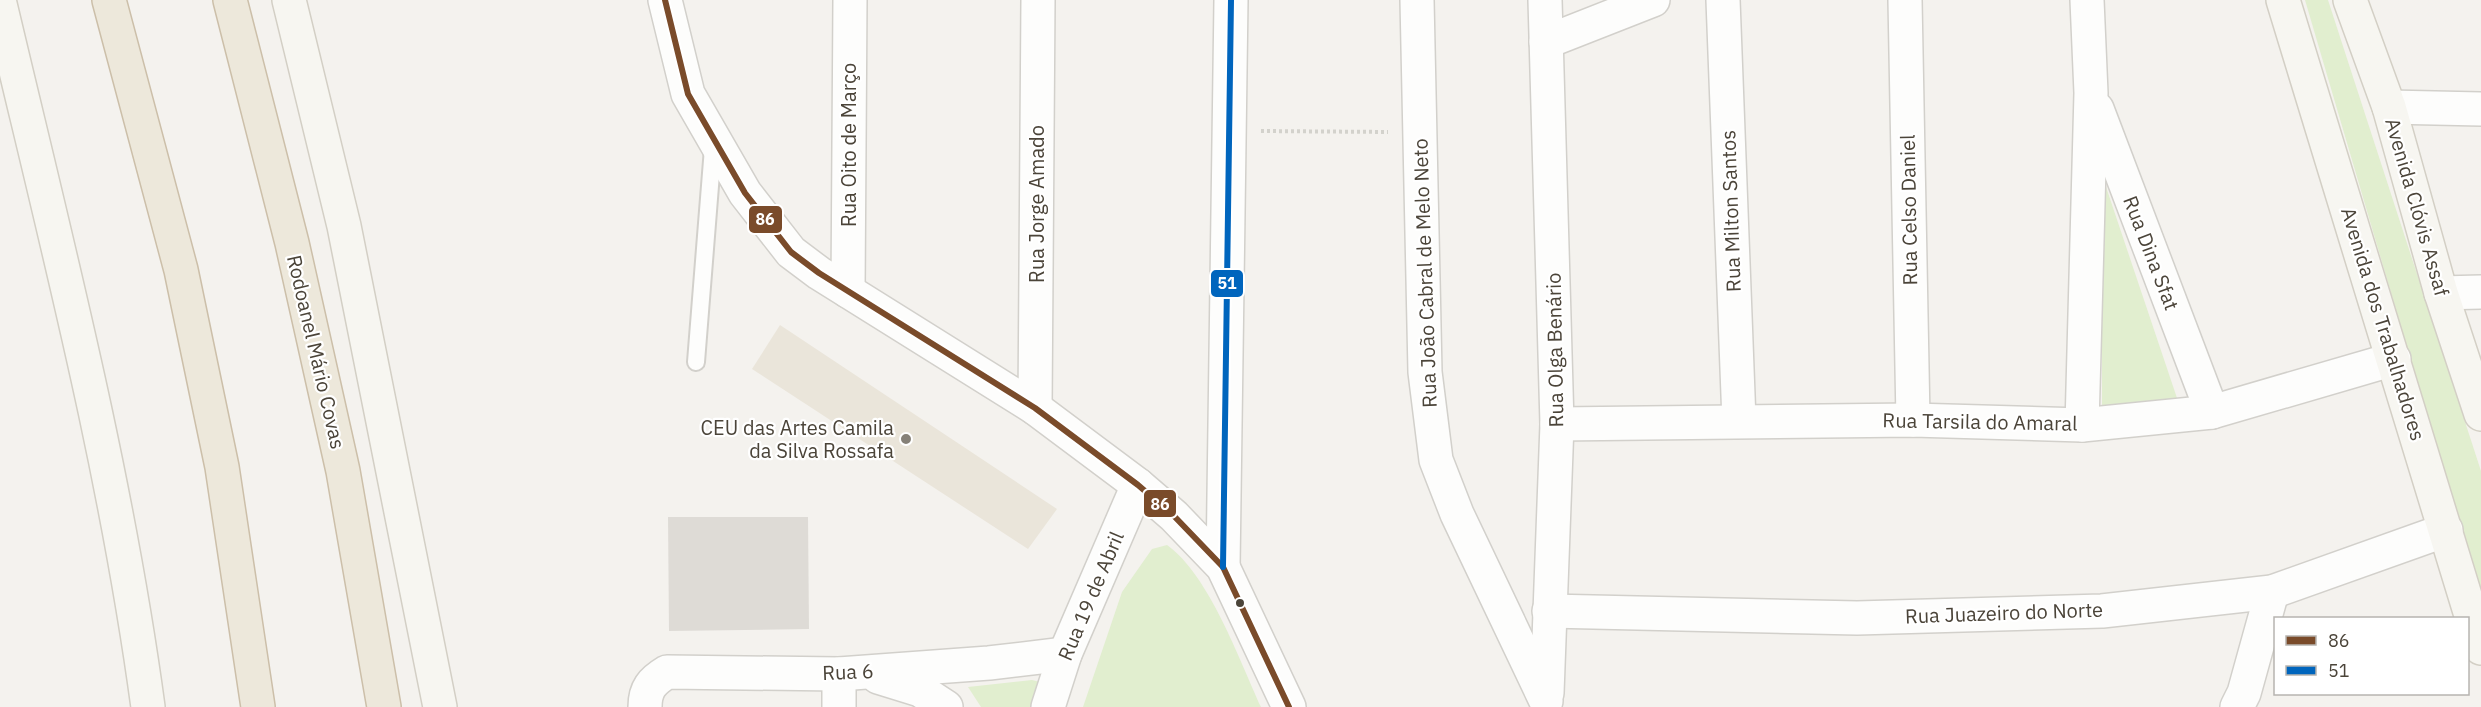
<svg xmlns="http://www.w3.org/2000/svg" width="2481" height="707" viewBox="0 0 2481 707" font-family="'IBM Plex Sans',sans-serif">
  <rect width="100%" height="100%" fill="#f4f2ee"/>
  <path fill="#eae5da" d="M780,325l277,184 -29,40 -276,-180z"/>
  <g fill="#e1eecf">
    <path d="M2305,0h23l153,471v128z"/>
    <path d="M2102,175l77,229 -77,9z"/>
    <path d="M1167,545c42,30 72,114 94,162h-178l39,-115 30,-43z"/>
    <path d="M1032,680l8,2 -8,25h-51l-13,-20z"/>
  </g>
  <path fill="#dedbd6" d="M668,517h140l1,112 -140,2z"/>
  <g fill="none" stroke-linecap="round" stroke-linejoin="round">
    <g stroke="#d2d0cb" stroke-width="20">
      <path id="lane" d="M696,362l17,-214"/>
    </g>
    <g stroke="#d2d0cb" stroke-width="36">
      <g id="street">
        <path d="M665,0l23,94 57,99 46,59 28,21 216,135 103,77 36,31 49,51 66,140"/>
        <path d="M1417,0l8,372 11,88 21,54 89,187"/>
        <path d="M1545,0l12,424 -10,269"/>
        <path d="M1723,0l16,421"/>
        <path d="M1905,0l8,420"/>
        <path d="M1546,42l107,-42"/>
        <path d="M2389,107l92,2"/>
        <path d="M2097,109l115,303"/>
        <path d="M848,291l2,-291"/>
        <path d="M2441,293l40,-1"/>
        <path d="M1035,408l3,-408"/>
        <path d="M1557,424l356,-4 169,5 130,-13 182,-53"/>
        <path d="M2082,425l9,-332 -4,-93"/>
        <path d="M1223,567l8,-567"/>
        <path d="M1549,611l308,7 245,-7 170,-19 174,-62"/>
        <path d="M839,674v33"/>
        <path d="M878,677l42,13 26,17"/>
        <path d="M645,707c0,-18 7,-26 22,-35l172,2 150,-11 76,-9"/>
        <path d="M1048,707l17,-53 73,-169"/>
        <path d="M2237,707l7,-14 28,-101"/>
      </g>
    </g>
    <g stroke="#d3cfc5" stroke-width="36">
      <g id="secondary">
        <path d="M289,0l55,226 96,481"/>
        <path d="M2283,0l198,648"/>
        <path d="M2350,0l39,107 52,186 40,121"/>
        <path d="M0,4c55,233 116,466 148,703"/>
      </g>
    </g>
    <g stroke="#ccbfa9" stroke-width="36">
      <g id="highway">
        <path d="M109,0l72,270 41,197 36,240"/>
        <path d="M230,0l62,243 51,228 41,236"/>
      </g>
    </g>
    <path stroke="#d3d2cc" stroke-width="4" stroke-dasharray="3 3" stroke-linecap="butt" d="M1261,131l127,1"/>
    <use href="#lane" stroke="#fdfdfc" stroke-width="16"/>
    <use href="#street" stroke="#fdfdfc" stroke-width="33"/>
    <use href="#secondary" stroke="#f7f6f1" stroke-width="33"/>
    <use href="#highway" stroke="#ede8db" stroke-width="33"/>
    <g stroke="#fff" stroke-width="10">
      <path id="bus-1" d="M665,0l23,94 57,99 46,59 28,21 216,135 103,77 36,31 49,51 66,140"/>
    </g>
    <g stroke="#fff" stroke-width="10">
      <path id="bus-2" d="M1223,567l8,-567"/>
    </g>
    <use href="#bus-1" stroke="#7a4b2a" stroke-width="6"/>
    <use href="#bus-2" stroke="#0065bd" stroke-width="6"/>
  </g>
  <circle fill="#868178" stroke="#fff" stroke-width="2" cx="906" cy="439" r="6"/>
  <circle fill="#4b4439" stroke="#fff" stroke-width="2" cx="1240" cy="603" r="5"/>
  <g text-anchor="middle" stroke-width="4.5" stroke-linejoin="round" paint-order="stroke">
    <g font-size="20" fill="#4b4439" stroke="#fff">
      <text transform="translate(849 145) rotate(-90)" y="7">Rua Oito de Março</text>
      <text transform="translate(1037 204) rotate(-90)" y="7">Rua Jorge Amado</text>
      <text transform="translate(2417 207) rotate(74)" y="7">Avenida Clóvis Assaf</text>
      <text transform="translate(1909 210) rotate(-91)" y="7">Rua Celso Daniel</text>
      <text transform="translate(1731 211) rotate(-92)" y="7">Rua Milton Santos</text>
      <text transform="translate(2151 253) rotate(69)" y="7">Rua Dina Sfat</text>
      <text transform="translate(1425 273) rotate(-92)" y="7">Rua João Cabral de Melo Neto</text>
      <text transform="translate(2383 324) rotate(73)" y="7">Avenida dos Trabalhadores</text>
      <text transform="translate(1555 350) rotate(-91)" y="7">Rua Olga Benário</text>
      <text transform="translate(316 352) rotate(77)" y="7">Rodoanel Mário Covas</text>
      <text transform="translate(1980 422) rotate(1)" y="7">Rua Tarsila do Amaral</text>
      <text transform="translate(1091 596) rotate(-67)" y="7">Rua 19 de Abril</text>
      <text transform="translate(2004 613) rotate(-2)" y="7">Rua Juazeiro do Norte</text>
      <text transform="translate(848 672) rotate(-2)" y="7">Rua 6</text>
    </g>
    <g font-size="20" fill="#4b4439" stroke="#fff" text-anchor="end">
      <text x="894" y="435">CEU das Artes Camila<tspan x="894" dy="23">da Silva Rossafa</tspan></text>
    </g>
  </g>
  <g stroke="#fff" stroke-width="2">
    <rect x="748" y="205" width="35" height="29" rx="6" fill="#7a4b2a"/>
    <rect x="1210" y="269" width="34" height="29" rx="6" fill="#0065bd"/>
    <rect x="1143" y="489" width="34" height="29" rx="6" fill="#7a4b2a"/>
  </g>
  <g font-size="16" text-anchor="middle" font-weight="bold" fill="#fff">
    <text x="765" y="225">86</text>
    <text x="1227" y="289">51</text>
    <text x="1160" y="510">86</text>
  </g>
  <rect x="2274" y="617" width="195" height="78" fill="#ffffff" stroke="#b7b4b0" stroke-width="1.5"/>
  <rect x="2286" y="636" width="30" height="9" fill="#7a4b2a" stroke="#b7b4b0" stroke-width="1.5"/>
  <text x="2328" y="647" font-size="18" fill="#4b4439">86</text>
  <rect x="2286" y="666" width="30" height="9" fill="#0065bd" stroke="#b7b4b0" stroke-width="1.5"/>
  <text x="2328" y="677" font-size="18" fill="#4b4439">51</text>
</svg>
